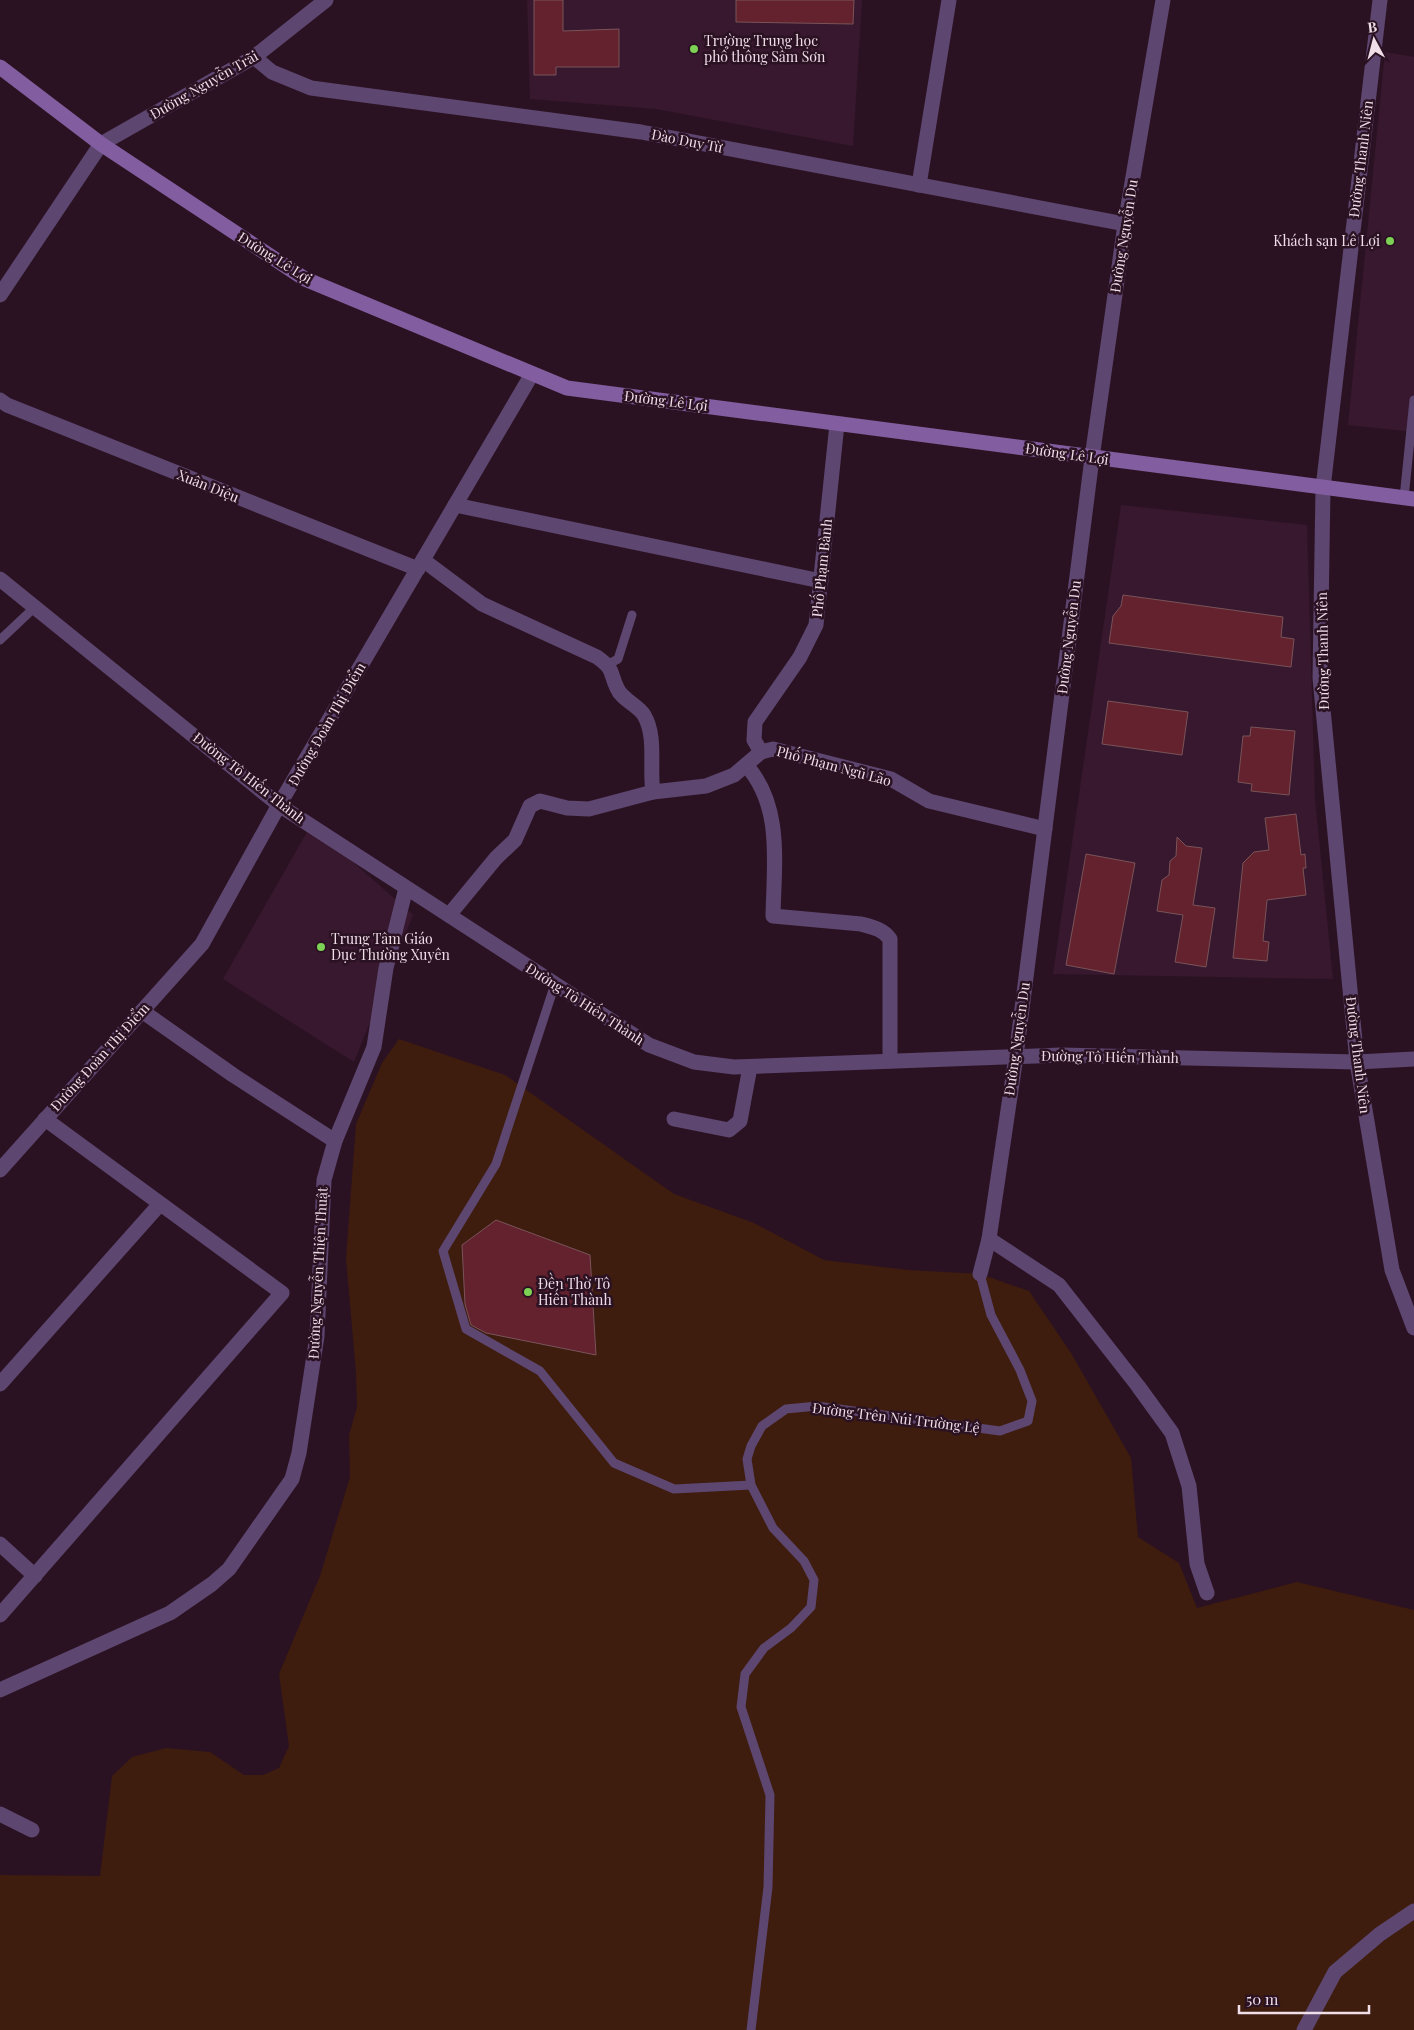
<svg xmlns="http://www.w3.org/2000/svg" width="1414" height="2030" viewBox="0 0 1414 2030" font-family="'Playfair Display',serif">
  <rect width="100%" height="100%" fill="#2b1223"/>
  <g fill="#37182e">
    <path d="M527,0h335l-9,146 -197,-37 -126,-10z"/>
    <path d="M1385,52l29,5v375l-66,-7z"/>
    <path d="M1121,505l186,20 8,274 18,180 -280,-5z"/>
    <path d="M311,825l102,90 -59,147 -131,-83z"/>
  </g>
  <path fill="#3e1c0e" d="M399,1039l106,36 169,119 80,29 70,37 84,10 72,4 49,17 42,62 60,105 7,79 41,26 18,45 100,-26 117,28v420h-1414v-155l100,1 12,-100 20,-19 34,-9 44,4 34,23h19l16,-7 10,-22 -10,-72 41,-98 30,-99 -1,-42 8,-28 -1,-34 -10,-115 10,-134 26,-61z"/>
  <g fill="#64212e" stroke="#795459">
    <path d="M534,0h29v31l56,-2v38h-63v8h-22z"/>
    <path d="M736,0h118l-1,24 -117,-2z"/>
    <path d="M1123,595l160,22 -2,20 13,2 -3,28 -182,-24 4,-27 8,-10z"/>
    <path d="M1108,701l80,11 -6,43 -80,-11z"/>
    <path d="M1251,727l44,4 -6,64 -38,-4 1,-7 -14,-2 5,-46h7z"/>
    <path d="M1296,814l5,41 4,-1 1,14h-3l3,27 -39,5 -4,41 6,1 -2,19 -34,-3 10,-95 11,-11 15,-2 -4,-32z"/>
    <path d="M1177,837l9,9 16,2 -9,57 22,3 -9,59 -31,-5 8,-47 -26,-4 5,-31 7,-5 1,-14 6,-5z"/>
    <path d="M1086,854l49,9 -21,111 -48,-9z"/>
    <path d="M496,1220l94,35 6,100 -110,-22 -15,-8 -6,-21 -3,-59z"/>
  </g>
  <g fill="none" stroke-linecap="round" stroke-linejoin="round">
    <g stroke="#5d466f" stroke-width="9">
      <path d="M1404,498l10,-98"/>
      <path d="M0,640l35,-33"/>
      <path d="M607,665l11,-6 14,-44"/>
      <path d="M555,984l-59,180 -53,87 23,78 74,42 74,92 60,26 77,-4"/>
      <path d="M751,2030l17,-143 2,-92 -29,-88 4,-33 19,-26 27,-20 20,-21 3,-27 -10,-19 -31,-33 -22,-43 -4,-26 4,-13 11,-20 24,-17 31,-3 183,25 28,-10 4,-20 -12,-31 -29,-55 -11,-41"/>
    </g>
    <g stroke="#5d466f" stroke-width="15">
      <path d="M254,57l18,15 39,16 330,44 484,92"/>
      <path d="M919,185l30,-185"/>
      <path d="M0,295l101,-151"/>
      <path d="M0,400l7,5 411,164"/>
      <path d="M455,505l366,76"/>
      <path d="M423,560l59,44 115,53c18,13 12,14 20,31 5,12 21,17 27,27 13,22 5,53 9,77"/>
      <path d="M0,579l279,226 370,240 45,17 40,5 327,-12 296,7 57,-3"/>
      <path d="M761,752l-7,-12 1,-18 45,-65 16,-32 21,-201"/>
      <path d="M746,765c37,41 28,99 27,151l88,8c11,3 22,5 29,15v122"/>
      <path d="M449,915l47,-57 19,-18 15,-34 10,-5 27,7 22,1 64,-17 53,-6 28,-11 27,-23 12,-3 118,30 38,22 116,28"/>
      <path d="M142,1011l91,64 102,66"/>
      <path d="M674,1119l55,11 11,-9 10,-54"/>
      <path d="M0,1170l202,-226 77,-139 253,-431"/>
      <path d="M989,1239l70,46 79,101 34,47 17,53 8,78 10,29"/>
      <path d="M0,1384l160,-180"/>
      <path d="M0,1544l35,32"/>
      <path d="M0,1615l282,-322 -237,-174"/>
      <path d="M0,1690l170,-77 42,-29 17,-15 63,-90 7,-26 18,-117 7,-156 11,-39 39,-94 12,-79 20,-80"/>
      <path d="M0,1814l32,16"/>
      <path d="M1304,2030l31,-58 45,-38 34,-23"/>
    </g>
    <g stroke="#5d466f" stroke-width="15">
      <path d="M1380,0l-57,488 -3,190 37,384 35,208 22,58"/>
      <path d="M101,144l153,-87 72,-57"/>
      <path d="M980,1274l9,-35 27,-183 76,-598 33,-234 38,-224"/>
    </g>
    <path stroke="#825d9f" stroke-width="15" d="M0,67l101,77 204,135 262,109 847,111"/>
  </g>
  <g fill="#7dd154" stroke="#2b1223" stroke-width="2">
    <circle cx="694" cy="49" r="5"/>
    <circle cx="1390" cy="241" r="5"/>
    <circle cx="321" cy="947" r="5"/>
    <circle cx="528" cy="1292" r="5"/>
  </g>
  <g text-anchor="middle" stroke-width="5" stroke-linejoin="round" paint-order="stroke">
    <g font-size="14" fill="#efdde8" stroke="#2b1223" text-anchor="start">
      <text x="704" y="46">Trường Trung học<tspan x="704" dy="16">phổ thông Sầm Sơn</tspan></text>
      <text x="1380" y="246" text-anchor="end">Khách sạn Lê Lợi</text>
      <text x="331" y="944">Trung Tâm Giáo<tspan x="331" dy="16">Dục Thường Xuyên</tspan></text>
      <text x="538" y="1289">Đền Thờ Tô<tspan x="538" dy="16">Hiến Thành</tspan></text>
    </g>
    <g font-size="14" fill="#efdde8" stroke="#2b1223">
      <text transform="translate(204 85) rotate(-30)" y="5">Đường Nguyễn Trãi</text>
      <text transform="translate(687 141) rotate(11)" y="5">Đào Duy Từ</text>
      <text transform="translate(1361 159) rotate(-83)" y="5">Đường Thanh Niên</text>
      <text transform="translate(1124 236) rotate(-81)" y="5">Đường Nguyễn Du</text>
      <text transform="translate(275 258) rotate(32)" y="5">Đường Lê Lợi</text>
      <text transform="translate(666 401) rotate(7)" y="5">Đường Lê Lợi</text>
      <text transform="translate(1067 454) rotate(8)" y="5">Đường Lê Lợi</text>
      <text transform="translate(208 486) rotate(22)" y="5">Xuân Diệu</text>
      <text transform="translate(822 568) rotate(-84)" y="5">Phố Phạm Bành</text>
      <text transform="translate(1069 637) rotate(-83)" y="5">Đường Nguyễn Du</text>
      <text transform="translate(1323 651) rotate(-91)" y="5">Đường Thanh Niên</text>
      <text transform="translate(327 724) rotate(-60)" y="5">Đường Đoàn Thị Điểm</text>
      <text transform="translate(834 766) rotate(15)" y="5">Phố Phạm Ngũ Lão</text>
      <text transform="translate(249 778) rotate(38)" y="5">Đường Tô Hiến Thành</text>
      <text transform="translate(585 1004) rotate(33)" y="5">Đường Tô Hiến Thành</text>
      <text transform="translate(1017 1039) rotate(-82)" y="5">Đường Nguyễn Du</text>
      <text transform="translate(1358 1055) rotate(83)" y="5">Đường Thanh Niên</text>
      <text transform="translate(100 1057) rotate(-48)" y="5">Đường Đoàn Thị Điểm</text>
      <text transform="translate(1110 1057) rotate(1)" y="5">Đường Tô Hiến Thành</text>
      <text transform="translate(318 1273) rotate(-87)" y="5">Đường Nguyễn Thiện Thuật</text>
      <text transform="translate(896 1418) rotate(7)" y="5">Đường Trên Núi Trường Lệ</text>
    </g>
  </g>
  <g transform="translate(1374 40) rotate(353)" stroke="#2b1223" stroke-width="4" paint-order="stroke">
  <path d="M0-4L9 19L0 12L-9 19Z" fill="#efdde8"/>
  <text y="-8" font-size="14" font-weight="bold" text-anchor="middle" fill="#efdde8">B</text>
  </g>
  <path d="M1239 2005v8h130v-8" fill="none" stroke="#efdde8" stroke-width="2.5"/>
  <text x="1246" y="2005" font-size="15" fill="#efdde8" stroke="#2b1223" stroke-width="4" paint-order="stroke">50 m</text>
</svg>
